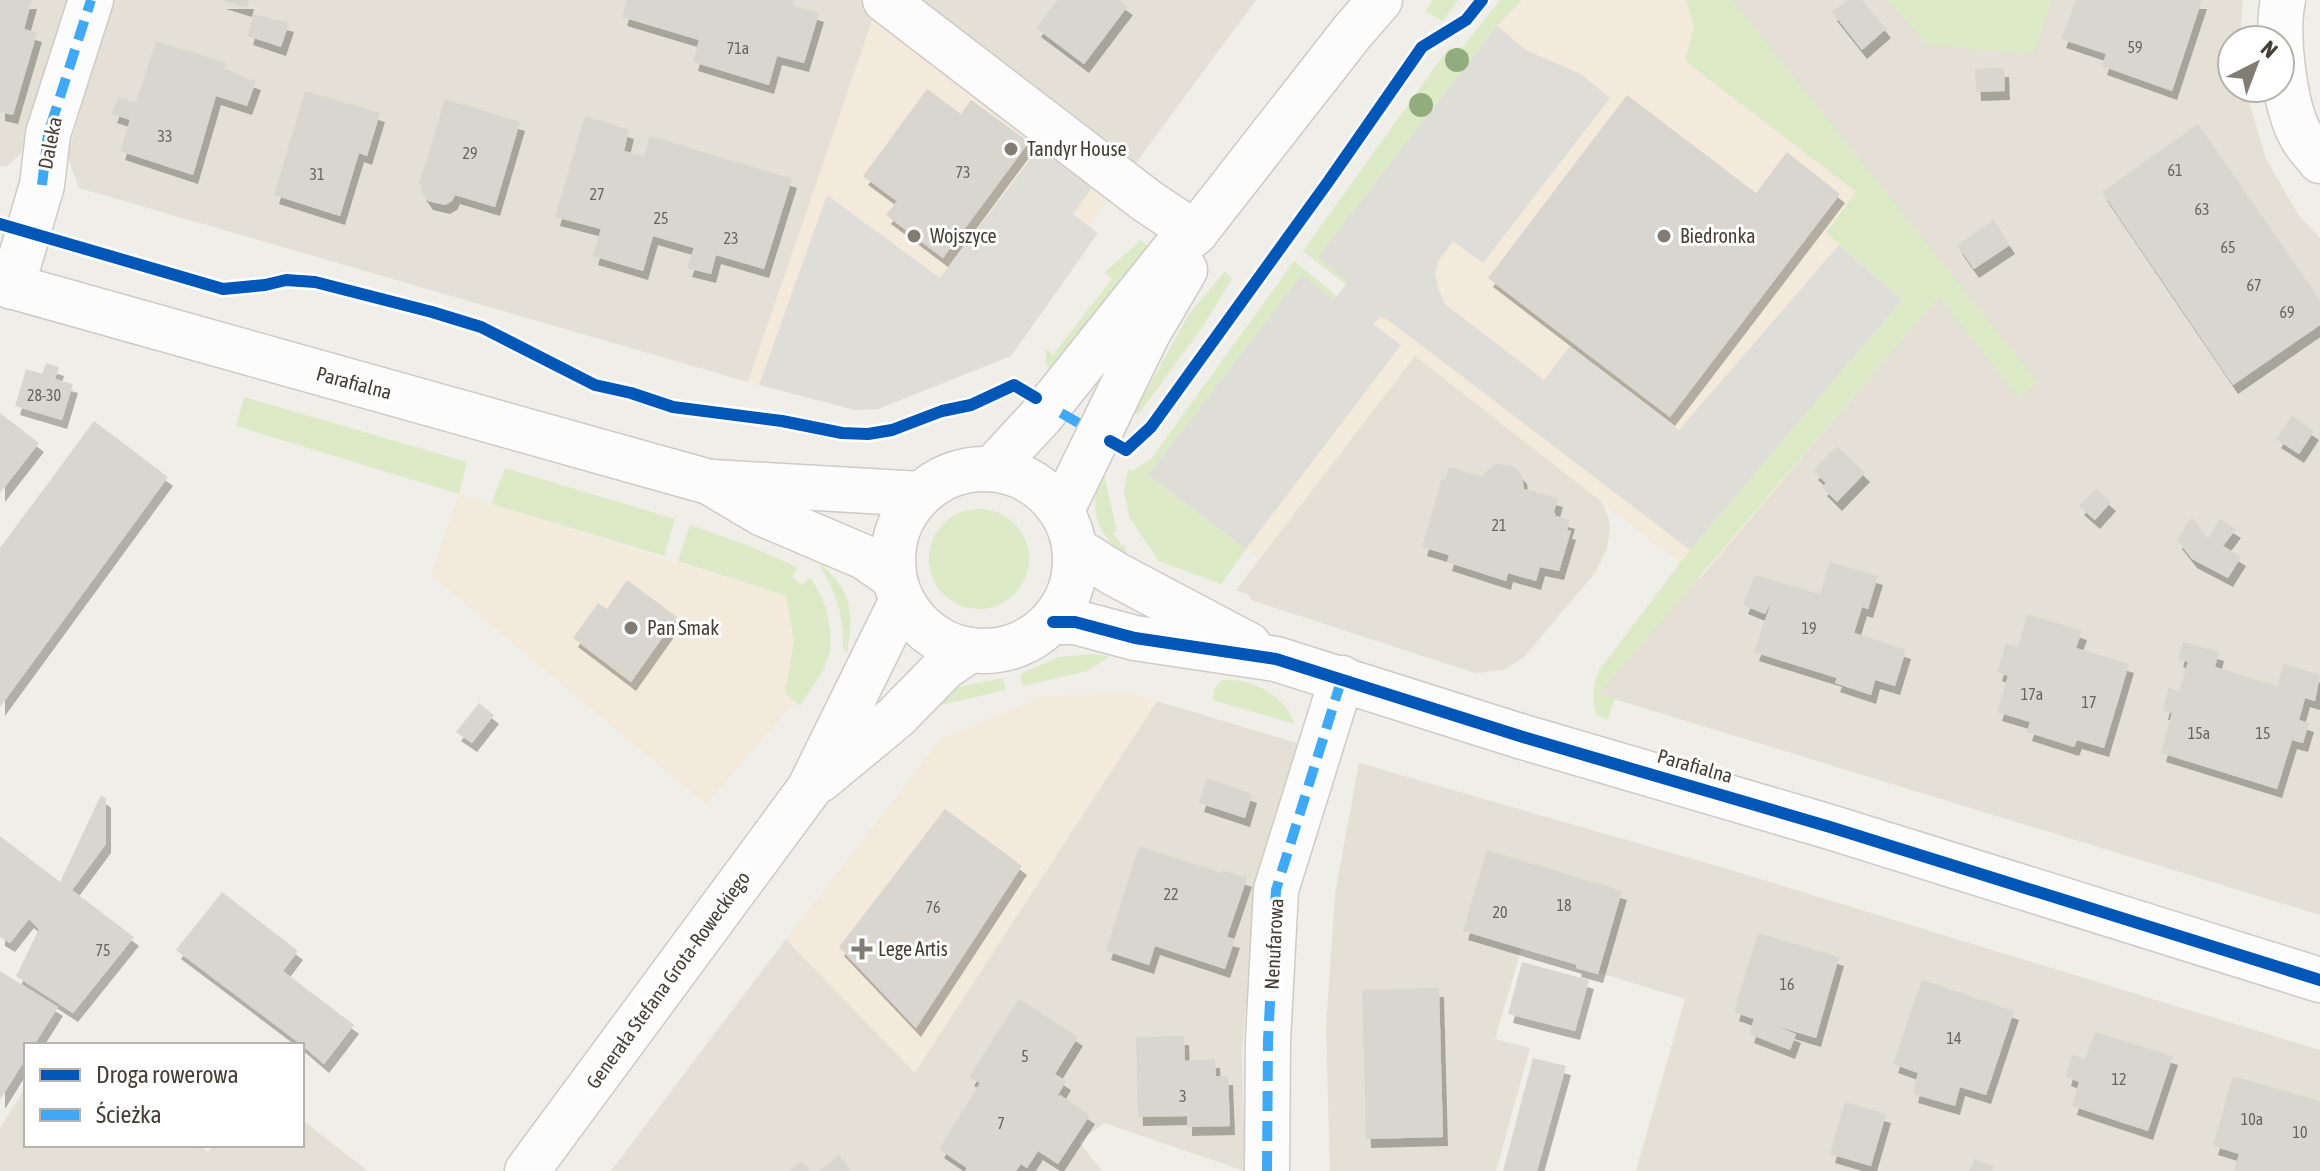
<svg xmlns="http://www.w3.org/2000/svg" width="2320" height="1171" viewBox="0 0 2320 1171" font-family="'Asap Condensed',sans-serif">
  <defs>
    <filter id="shadow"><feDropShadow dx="5" dy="9" stdDeviation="0" flood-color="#0004"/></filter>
  </defs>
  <rect width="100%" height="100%" fill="#f0eee8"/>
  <g fill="#e4e0d5">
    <path d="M0,0h67l-46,153 -15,14 -6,-1z"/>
    <path d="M114,0h1142l-146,198 -237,-179 -125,363 -669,-194 -12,-33z"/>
    <path d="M1708,0h535l-3,40h-8v48h13l21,71 32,55 22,24v677l-722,-221 341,-399z"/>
    <path d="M1415,355l186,145 6,14 3,12 -3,22 -12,25 -71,84 -20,13 -29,3 -224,-73 -2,-5 -13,-5z"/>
    <path d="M1157,701l140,42 -38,132 -17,174 3,122 -141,-48 -25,19 23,29h-491l175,-232 129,133z"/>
    <path d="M1359,763l365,105 596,182v121h-684l49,-172 -164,-50 -26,90 35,9 -34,123h-166l-4,-145 9,-132z"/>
    <path d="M26,1087v58h172l10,7 6,-7h88v-25l66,51h-368v-43z"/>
  </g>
  <g fill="#f3eadb">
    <path d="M1522,0h186l231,295 -239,284 -285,-223 -156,203 -111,-84 187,-176 13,-17 -30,-25 179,-231z"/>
    <path d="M873,18l237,180 -116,149 -139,63 -107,-28z"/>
    <path d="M459,494l337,106 -1,101 -89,103 -275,-229z"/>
    <path d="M1129,693l28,8 -243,371 -128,-133 155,-200 103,-43z"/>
  </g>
  <g fill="#dceac8">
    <path d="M1432,0h26l-15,21 -18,-9z"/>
    <path d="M1500,0h22l-25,26 -178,231 30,25 -3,3 -43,-34 145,-202 15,-2z"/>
    <path d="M1686,0h46l305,382 -18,16 -80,-102 -340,398 16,5 -7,20 -12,-4c-4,-18 -4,-30 4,-46l90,-119 212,-250 -76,-67 30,-41 -171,-131 9,-33z"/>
    <path d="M1887,0h164l-18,54 -105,-9z"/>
    <path d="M1140,240l8,6 -97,125 -5,-7v-15l7,6 59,-76 -7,-6c10,-13 25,-20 35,-33z"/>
    <path d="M1294,261l43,35 -3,4 -32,-24 -154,199 98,74 -25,35 -62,-23 -29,-42 -6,-27 4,-23 4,2 19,-12z"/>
    <path d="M1225,271l7,8 -29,47 -65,89 -4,-2 55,-99z"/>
    <path d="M244,397l223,65 -8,32 -223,-68z"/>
    <path d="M505,468l170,51 -11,37 -173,-52z"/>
    <path d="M1103,470l14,61 -4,2 9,13 3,-1 1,8 7,6c-36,-20 -47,-50 -30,-89z"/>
    <circle cx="979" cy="559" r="50"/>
    <path d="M690,525c37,13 73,25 108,43l-6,8 9,9 9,-7c15,19 25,52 19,78 -5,17 -19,34 -29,50l-15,-13 9,-52 -8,-45 -108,-35z"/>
    <path d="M822,565c31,27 32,50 25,88l-4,-4c1,-34 -6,-53 -23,-83z"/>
    <path d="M1093,654l17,2 -23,15 -64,15 -3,-12 39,-17z"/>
    <path d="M1003,678l3,12 -79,18 27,-20z"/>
    <path d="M1222,680c29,-2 64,16 73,44l-83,-24 3,-12z"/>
  </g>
  <g fill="#dfddd8">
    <path d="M1497,26l29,24 55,24 29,24 -127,165 -30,-22 -14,19 -4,13 3,16 8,16 98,75 26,-34 109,84 160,-185 63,55 -212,250 -302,-230 -7,-3 -8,7 28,21 -155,204 -98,-74 154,-200 32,25 14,-18 -30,-25z"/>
    <path d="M1045,140l52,41 -24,33 25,19 -87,123 -133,53 -23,1 -96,-25 68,-190 113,83z"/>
  </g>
  <g fill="#d9d6d0" filter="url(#shadow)">
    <path d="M0,0h32l-8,29 13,4 -24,82 -13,-3z"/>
    <path d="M221,0h28l-2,8z"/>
    <path d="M627,0h167l-2,5 27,8 -15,50 -27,-7 -8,29 -76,-23 6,-22 -77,-23z"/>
    <path d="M1058,0h61l9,6 -44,58 -48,-36z"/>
    <path d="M1848,0h14l24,29 -24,21 -30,-38z"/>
    <path d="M2076,0h126l-30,91 -70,-25 4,-12 -45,-15z"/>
    <path d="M254,14l35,9 -8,24 -33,-11z"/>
    <path d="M156,41l70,22 -2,7 32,11 -9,25 -31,-10 -23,79 -73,-24 10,-31 -18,-6 6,-16 18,4z"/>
    <path d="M2004,68l1,23 -29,1 -1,-23z"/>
    <path d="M927,89l34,25 10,-14 58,42 -86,116 -57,-43 11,-14 -34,-25z"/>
    <path d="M305,91l75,22 -13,43 -8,-3 -19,63 -66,-21z"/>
    <path d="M1627,95l129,98 31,-41 53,42 -170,223 -182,-139z"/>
    <path d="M445,99l75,23 -25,85 -40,-12 -3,6 -7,4 -17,-4 -7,-10 2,-6 -4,-1z"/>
    <path d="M585,116l44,14 -5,21 20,5 6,-20 142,43 -28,90 -48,-14 -5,19 -24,-6 7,-20 -41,-12 -10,35 -50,-15 8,-27 -46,-12z"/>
    <path d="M2198,124l122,176v25l-87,60 -131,-193z"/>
    <path d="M1994,220l16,25 -36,24 -17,-24z"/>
    <path d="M46,363l13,4 -4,12 18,5 -11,36 -47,-14 11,-37 16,5z"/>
    <path d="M0,413l39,30 -39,50z"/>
    <path d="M2292,416l22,15 -15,23 -23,-15z"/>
    <path d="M94,421l74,56 -168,230v-159z"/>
    <path d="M1837,446l28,27 -28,29 -15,-15 4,-4 -13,-12z"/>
    <path d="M1497,464l16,2 9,9 2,14 34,9 -4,14 2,4 14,4 -3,10 4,1 -12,40 -19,-4 -4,14 -28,-8 -2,8 -59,-19 2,-7 -27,-8 20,-69 3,1 4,-12 34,10 3,-6z"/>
    <path d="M2096,489l15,13 -16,18 -16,-14z"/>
    <path d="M2192,517l16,22 12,-20 16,10 -13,17 18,11 -13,21 -36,-19 -15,-19z"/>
    <path d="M1830,562l48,14 -10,33 -6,-2 -8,26 52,17 -11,36 -20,-6 -4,15 -36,-12 2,-5 -83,-26 18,-52 -7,14 -22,-9 12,-30 65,19z"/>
    <path d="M627,580l50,37 -46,65 -58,-44 25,-35 9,6z"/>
    <path d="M2027,614l55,17 -6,17 53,16 -25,84 -27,-8 -3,7 -47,-15 3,-10 -33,-10 11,-36 -11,-4 9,-28 12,3z"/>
    <path d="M2183,642l36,10 -4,15 62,19 7,-22 36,11 -5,26 -10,-3 -6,22 10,3 -6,20 -11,-3 -15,49 -116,-36 11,-40 -9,-2 5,-23 11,3 9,-29 -10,-4z"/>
    <path d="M479,703l15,12 -22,28 -16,-11z"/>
    <path d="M1207,778l45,16 -7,24 -46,-15z"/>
    <path d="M101,795l5,4v45l-34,46 62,47 -61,76 -57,-37 23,-47 -10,-10 -19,24 -10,-6v-101l60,46z"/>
    <path d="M945,809l77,57 -106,162 -77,-81z"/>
    <path d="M1139,846l83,27 1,-3 24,8 -20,59 8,2 -10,30 -70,-23 -6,19 -43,-14z"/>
    <path d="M1487,850l135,41 -24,83 -22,-6 1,-3 -114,-34z"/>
    <path d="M222,892l76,59 -15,20 71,54 -30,39 -22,-19 -126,-95z"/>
    <path d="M1758,933l81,24 -23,81 -43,-13 23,9 -6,16 -41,-16 5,-15 -20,-7z"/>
    <path d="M1522,962l67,18 -14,51 -67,-17z"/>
    <path d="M0,971l58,36 -24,38h-8v13l-26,42z"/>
    <path d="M1922,980l92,31 -28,84 -26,-8 -5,19 -42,-12 5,-21 -25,-9z"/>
    <path d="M1439,988l4,149 -77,2 -4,-149z"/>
    <path d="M1019,999l59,38 -23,37 11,7 -9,16 3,-2 30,20 -32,49 -20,-13 -11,17 -6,-4 -5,7h-51l2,-3 -28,-19 41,-66 -11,-6z"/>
    <path d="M2095,1032l78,24 -25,75 -76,-25 7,-24 -13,-5 6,-22 13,4z"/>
    <path d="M1184,1036l1,25 30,-2 1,17h12l2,50 -43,1v-11l-49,1 -2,-80z"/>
    <path d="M1533,1058l33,8 -29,105h-34z"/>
    <path d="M2233,1076l87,25v70h-86l5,-17 -26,-8z"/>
    <path d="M1845,1102l41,12 -15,52 -41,-12z"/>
    <path d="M839,1155l12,16h-32z"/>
    <path d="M1974,1159l20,7 -2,5h-22z"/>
    <path d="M802,1161l8,10h-21z"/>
  </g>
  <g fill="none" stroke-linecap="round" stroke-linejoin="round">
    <g stroke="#cecbc6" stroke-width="47">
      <g id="minor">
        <path d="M885,0l262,201 48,32"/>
        <path d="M2283,0c-7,33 1,106 18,136 5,9 13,17 19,25"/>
        <path d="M0,283l709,199 54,32 101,43 29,20"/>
        <path d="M12,287l30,-102 6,-51 43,-134"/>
        <path d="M993,468l49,-53 131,-164 22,-18 158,-202 27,-31"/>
        <circle cx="984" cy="560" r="91"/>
        <path d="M712,482l209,12"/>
        <path d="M1062,510l86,-177 37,-63"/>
        <path d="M1075,549l40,25 134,71"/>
        <path d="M1053,622h22l60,16 141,21 247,78 307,90 490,153"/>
        <path d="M820,780l76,-63 48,-49 26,-18"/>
        <path d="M527,1171l282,-382 93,-189"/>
        <path d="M1267,1171l1,-131 8,-150 66,-212"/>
      </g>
    </g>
    <use href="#minor" stroke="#fdfcfc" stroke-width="44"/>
    <g stroke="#3fa9f5" stroke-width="10" stroke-dasharray="20 10" stroke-linecap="butt">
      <path d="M42,185l6,-51 43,-134"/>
      <path d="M1061,413l21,12"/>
      <path d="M1267,1171l1,-131 8,-150 66,-212"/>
    </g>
    <g stroke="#fff" stroke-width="17">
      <g id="cycleway">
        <path d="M0,224l223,65 42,-4 21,-5 29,2 117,30 49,15 114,58 36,8 42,14 109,14 60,12 26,1 24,-4 50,-19 29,-6 43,-20 22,13"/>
        <path d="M1110,441l16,9 25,-23 177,-245 94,-135 44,-27 16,-20"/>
        <path d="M1053,622h22l60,16 141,21 247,78 307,90 490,153"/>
      </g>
    </g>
    <use href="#cycleway" stroke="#0057b8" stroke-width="12"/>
  </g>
  <g fill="#91ad7e">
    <circle cx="1457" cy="60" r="12"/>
    <circle cx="1421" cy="105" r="12"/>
  </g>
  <g fill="#817c74" stroke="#fff" stroke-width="3">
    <circle cx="1011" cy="149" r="8"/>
    <circle cx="914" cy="236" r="8"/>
    <circle cx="1664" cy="236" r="8"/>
    <circle cx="631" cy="628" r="8"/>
    <path d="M858 937h8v8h8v8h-8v8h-8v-8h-8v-8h8z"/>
  </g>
  <g text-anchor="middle" stroke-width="6" stroke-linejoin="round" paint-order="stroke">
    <g font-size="16" fill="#6b665c">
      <text x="2135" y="53">59</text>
      <text x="738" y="54">71a</text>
      <text x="165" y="142">33</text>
      <text x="470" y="159">29</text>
      <text x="2175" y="176">61</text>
      <text x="963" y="178">73</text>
      <text x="317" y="180">31</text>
      <text x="597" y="200">27</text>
      <text x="2202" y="215">63</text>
      <text x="661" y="224">25</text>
      <text x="731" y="244">23</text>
      <text x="2228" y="253">65</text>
      <text x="2254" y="291">67</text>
      <text x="2287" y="318">69</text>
      <text x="44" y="401">28-30</text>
      <text x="1499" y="531">21</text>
      <text x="1809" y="634">19</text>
      <text x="2032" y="700">17a</text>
      <text x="2089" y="708">17</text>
      <text x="2199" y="739">15a</text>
      <text x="2263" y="739">15</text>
      <text x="1171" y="900">22</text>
      <text x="1564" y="911">18</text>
      <text x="933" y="913">76</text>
      <text x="1500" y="918">20</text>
      <text x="103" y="956">75</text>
      <text x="1787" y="990">16</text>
      <text x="1954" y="1044">14</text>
      <text x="1025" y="1062">5</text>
      <text x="2119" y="1085">12</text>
      <text x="1183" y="1102">3</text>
      <text x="2252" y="1125">10a</text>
      <text x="1001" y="1129">7</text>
      <text x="2300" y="1138">10</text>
    </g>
    <g font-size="20" fill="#453f35" stroke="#fff">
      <text transform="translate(50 143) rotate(-79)" y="7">Daleka</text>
      <text transform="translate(354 383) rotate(15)" y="7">Parafialna</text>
      <text transform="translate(1695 766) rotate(16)" y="7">Parafialna</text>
      <text transform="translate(1274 944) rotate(-87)" y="7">Nenufarowa</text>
      <text transform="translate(668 980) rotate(-54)" y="7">Generała Stefana Grota-Roweckiego</text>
    </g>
    <g font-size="20" fill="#453f35" stroke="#fff" text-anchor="start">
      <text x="1027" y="156">Tandyr House</text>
      <text x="930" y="243">Wojszyce</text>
      <text x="1680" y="243">Biedronka</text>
      <text x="647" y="635">Pan Smak</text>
      <text x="878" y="956">Lege Artis</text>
    </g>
  </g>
  <rect x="24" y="1043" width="280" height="104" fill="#ffffff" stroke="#b5b2ae" stroke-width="2"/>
  <rect x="40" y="1069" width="40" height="12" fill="#0057b8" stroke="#b5b2ae" stroke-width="2"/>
  <text x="96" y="1083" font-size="24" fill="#453f35">Droga rowerowa</text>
  <rect x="40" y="1109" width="40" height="12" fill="#3fa9f5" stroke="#b5b2ae" stroke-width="2"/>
  <text x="96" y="1123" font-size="24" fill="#453f35">Ścieżka</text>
  <g transform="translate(2256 64) rotate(42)"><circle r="38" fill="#ffffff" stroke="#b5b2ae" stroke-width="2"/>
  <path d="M0-6L14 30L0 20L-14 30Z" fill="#817c74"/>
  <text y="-12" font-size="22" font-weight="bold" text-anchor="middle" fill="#453f35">N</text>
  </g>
</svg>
